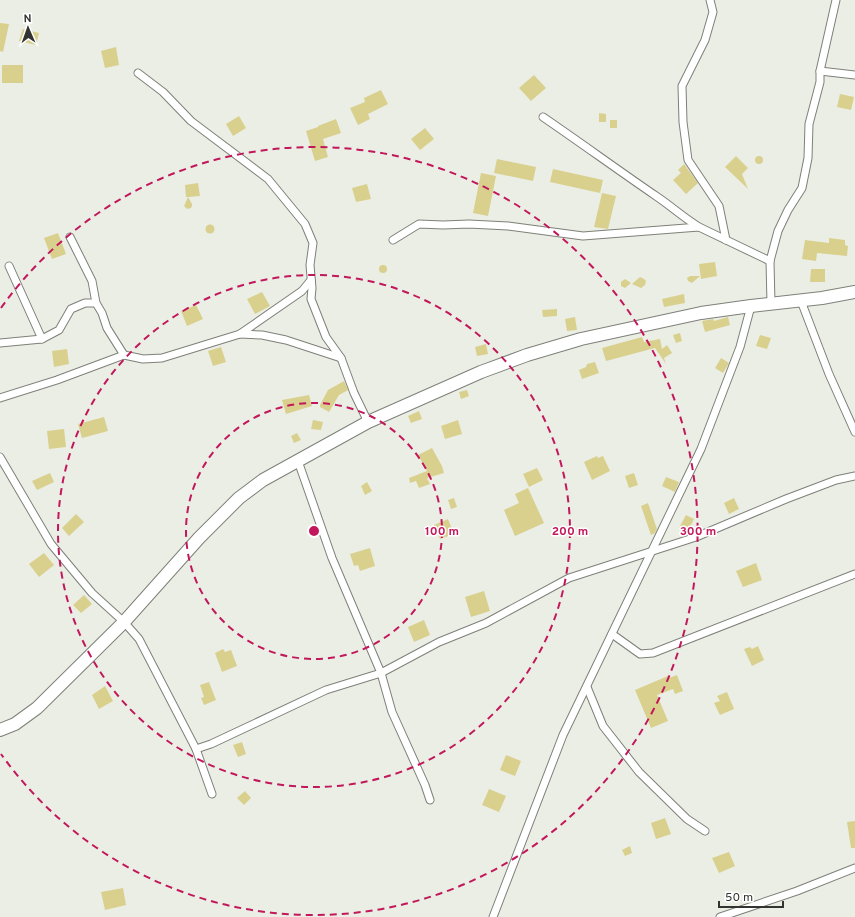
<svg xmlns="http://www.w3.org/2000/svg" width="855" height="917" viewBox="0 0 855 917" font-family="Overpass,sans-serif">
  <rect width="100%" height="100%" fill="#ebeee5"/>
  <g fill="#d9d08e">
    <path d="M0,23l9,1 -6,28 -3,-1z"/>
    <path d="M23,29l16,4 -3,12 -17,-4z"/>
    <path d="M116,47l3,18 -14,3 -4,-17z"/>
    <rect x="2" y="65" width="21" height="18"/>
    <path d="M534,75l12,13 -15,13 -12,-13z"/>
    <path d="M381,90l7,14 -20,10 2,5 -12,6 -8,-17 15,-6 -1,-4z"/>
    <path d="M840,94l14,3 -3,13 -14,-3z"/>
    <path d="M599,113l7,1v8h-7z"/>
    <path d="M239,116l7,12 -13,8 -7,-12z"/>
    <path d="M336,119l5,14 -18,6 5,18 -13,4 -9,-30 12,-4v-1z"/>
    <rect x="610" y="120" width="7" height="8"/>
    <path d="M425,128l9,11 -14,11 -9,-11z"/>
    <circle cx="759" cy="160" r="4"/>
    <path d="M736,156l12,12 -6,6 6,15 -23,-22z"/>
    <path d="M497,159l39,8 -3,14 -39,-8z"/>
    <path d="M684,164l14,19 -12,11 -13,-14 8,-7 -3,-3z"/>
    <path d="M553,169l50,11 -3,13 -50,-11z"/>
    <path d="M481,173l15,3 -8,40 -15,-3z"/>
    <path d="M198,183l2,13 -12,1 4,7v2l-1,2 -4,1 -3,-3 4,-9h-2l-1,-12z"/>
    <path d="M367,184l4,15 -15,3 -4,-14z"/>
    <path d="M602,193l14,3 -8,33 -14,-2z"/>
    <circle cx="210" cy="229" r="4.5"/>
    <path d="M58,233l8,21 -14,5 -8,-21z"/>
    <path d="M829,238l16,2v5l3,1 -1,10 -30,-3 -1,8 -14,-2 3,-19 24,3z"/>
    <path d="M715,262l2,14 -16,3 -2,-15z"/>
    <circle cx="383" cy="269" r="4"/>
    <path d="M811,269h14v13h-15z"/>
    <path d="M690,276h10l-8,7 -4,-2 -1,-3z"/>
    <path d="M640,277l4,2 2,2 -1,4 -4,3 -9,-4z"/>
    <path d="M625,279l6,4 -6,5 -4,-2v-4z"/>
    <path d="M262,292l8,14 -15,8 -8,-15z"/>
    <path d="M684,294l1,9 -21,4 -2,-8z"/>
    <path d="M196,305l7,14 -16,7 -6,-15z"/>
    <path d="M557,309v7l-14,1 -1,-7z"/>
    <path d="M575,317l2,13 -10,1 -2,-12z"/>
    <path d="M728,317l2,8 -25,7 -3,-11 11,-2 1,2z"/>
    <path d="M680,333l2,8 -6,2 -3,-8z"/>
    <path d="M760,335l11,3 -4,11 -11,-3z"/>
    <path d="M642,337l2,5 16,-3 2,10 5,-4 5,8 -8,5 2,6 -11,-16 -49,13 -4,-13z"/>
    <path d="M486,344l2,10 -11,2 -2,-9z"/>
    <path d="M221,347l5,15 -13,4 -5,-15z"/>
    <path d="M67,349l2,15 -15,3 -2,-16z"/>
    <path d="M721,358l8,5 -6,10 -8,-5z"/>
    <path d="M595,362l4,11 -17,6 -3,-9 7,-3 1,-3z"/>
    <path d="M344,381l4,9 -9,5 -10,17 -9,-5v-2l8,-15z"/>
    <path d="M467,390l2,6 -8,3 -2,-7z"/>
    <path d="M309,395l3,11 -26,8 -4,-14z"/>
    <path d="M419,411l3,8 -11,4 -3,-7z"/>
    <path d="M104,417l4,14 -26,7 -4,-14z"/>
    <path d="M313,420l10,2 -2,8 -10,-1z"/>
    <path d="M458,420l4,14 -17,5 -4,-13z"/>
    <path d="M64,429l2,18 -17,2 -2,-18z"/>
    <path d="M297,433l4,7 -7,3 -3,-7z"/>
    <path d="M432,448l10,18 2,7 -17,5 3,6 -11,4 -3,-7 -6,2 -1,-5 18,-7 -9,-16z"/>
    <path d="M597,456l1,2 5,-2 7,15 -18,9 -8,-18z"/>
    <path d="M537,468l6,12 -14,7 -6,-13z"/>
    <path d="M50,473l4,9 -17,8 -5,-9z"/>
    <path d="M634,473l4,12 -9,3 -4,-12z"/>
    <path d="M666,477l13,5 -4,10 -13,-6z"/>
    <path d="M367,482l5,9 -7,4 -4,-9z"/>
    <path d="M528,488l16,35 -29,13 -11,-26 15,-7 -4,-9z"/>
    <path d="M454,498l3,9 -6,2 -3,-9z"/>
    <path d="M734,498l5,11 -10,5 -5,-11z"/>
    <path d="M648,503l9,26 -2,4 -4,2 -10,-29z"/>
    <path d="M76,514l8,8 -15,14 -7,-8z"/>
    <path d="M686,515l8,4 -7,14 -8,-5z"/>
    <path d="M448,519l6,15 -14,5 -6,-14z"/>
    <path d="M370,548l5,18 -15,5 -2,-6 -4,1 -4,-12z"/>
    <path d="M44,553l10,12 -15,12 -10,-13z"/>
    <path d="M756,563l6,17 -19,7 -7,-16z"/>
    <path d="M484,591l6,20 -19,6 -6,-20z"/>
    <path d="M84,595l8,9 -11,9 -8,-8z"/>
    <path d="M424,620l6,15 -16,7 -6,-15z"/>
    <path d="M758,646l6,14 -12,6 -8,-17 6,-2 2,2z"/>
    <path d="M223,649l2,3 6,-2 6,16 -15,6 -7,-19z"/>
    <path d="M677,675l6,16 -8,3 -2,-5 -16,6 11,26 -17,7 -16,-38 33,-14 1,2z"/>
    <path d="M209,682l7,18 -12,5 -3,-7 3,-1 -4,-12z"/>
    <path d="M105,686l8,15 -14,8 -7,-14z"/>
    <path d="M727,692l7,17 -14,6 -6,-12 6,-2 -3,-5z"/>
    <path d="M242,742l4,12 -8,3 -5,-12z"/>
    <path d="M506,755l15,6 -6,15 -15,-6z"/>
    <path d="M489,789l17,7 -7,16 -17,-7z"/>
    <path d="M245,791l6,7 -7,7 -7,-7z"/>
    <path d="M665,818l6,16 -15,5 -5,-16z"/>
    <path d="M855,821v27h-4l-4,-26z"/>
    <path d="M630,846l2,7 -7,3 -3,-6z"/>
    <path d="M729,852l6,14 -16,7 -7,-15z"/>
    <path d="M123,888l3,17 -21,5 -4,-18z"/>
  </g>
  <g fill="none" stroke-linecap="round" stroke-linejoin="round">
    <g stroke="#7e8079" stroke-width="9">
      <g id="street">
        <path d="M710,0l3,12 -8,28 -23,46 1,36 5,38 31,46 7,34"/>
        <path d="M820,71l35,4"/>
        <path d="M138,73l25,19 28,29 77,58 37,45 8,19 -3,22 2,23 -1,11 15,38 15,21 13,35 14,29"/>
        <path d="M543,117c38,26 75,53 113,79 15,10 28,22 43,31"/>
        <path d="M70,237l22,44 4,22"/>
        <path d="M393,240l26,-16 24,1 26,-1 39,2 75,10 116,-9 71,34"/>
        <path d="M9,266l33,73"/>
        <path d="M801,301l28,73 26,58"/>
        <path d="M771,304l-1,-43 8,-30 10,-21 14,-22 6,-30 1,-34 11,-42v-11l16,-71"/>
        <path d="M240,334l22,1 24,5 55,18"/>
        <path d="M0,343l42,-4 17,-9 12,-21 14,-6h11l6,10 5,15 17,27"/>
        <path d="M0,398l57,-18 67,-25 19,4 19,-1 78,-24 62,-43 9,-11"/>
        <path d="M0,457l51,87 41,49 32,29 15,17 57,110 16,45"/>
        <path d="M298,461l34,97 49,115 11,39 33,73 5,15"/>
        <path d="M612,634l28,20 13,-1 202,-79"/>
        <path d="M587,687l16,39 36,46 48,47 18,12"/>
        <path d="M196,749l15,-5 115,-54 55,-17 58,-31 47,-19 83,-45 127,-41 90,-38 50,-19 19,-4"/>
        <path d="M493,917l70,-182 138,-286 39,-102 11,-41"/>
        <path d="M720,917l77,-26 58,-23"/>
      </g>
    </g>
    <g stroke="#7e8079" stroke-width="14">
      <path id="primary" d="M0,730l15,-6 22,-16 87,-86 75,-84 40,-40 24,-18 105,-58 113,-50 46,-17 54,-16 120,-26 50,-7 71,-8 33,-6"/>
    </g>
    <use href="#street" stroke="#fff" stroke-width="7"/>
    <use href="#primary" stroke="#fff" stroke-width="12"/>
  </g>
  <g fill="none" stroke="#c2185b" stroke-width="2" stroke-dasharray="7 5">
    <circle cx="314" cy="531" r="128"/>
    <circle cx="314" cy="531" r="256"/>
    <path d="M1 308A384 384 0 1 1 1 754"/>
  </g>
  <circle cx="314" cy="531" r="6" fill="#c2185b" stroke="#fff" stroke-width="2"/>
  <g font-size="12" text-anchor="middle" font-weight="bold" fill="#c2185b" stroke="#fff" stroke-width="3" stroke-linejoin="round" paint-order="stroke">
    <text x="442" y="535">100 m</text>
    <text x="570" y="535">200 m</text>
    <text x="698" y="535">300 m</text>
  </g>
  <g transform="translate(28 28) rotate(358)" stroke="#ffffff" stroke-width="3" paint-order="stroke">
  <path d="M0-3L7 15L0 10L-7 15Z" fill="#333431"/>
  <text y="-6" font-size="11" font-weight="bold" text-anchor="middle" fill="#333431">N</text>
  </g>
  <path d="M719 901v6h64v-6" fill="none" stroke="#333431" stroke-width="2"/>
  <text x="725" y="901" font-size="12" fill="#333431" stroke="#ffffff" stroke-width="3" paint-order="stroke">50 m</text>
</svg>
